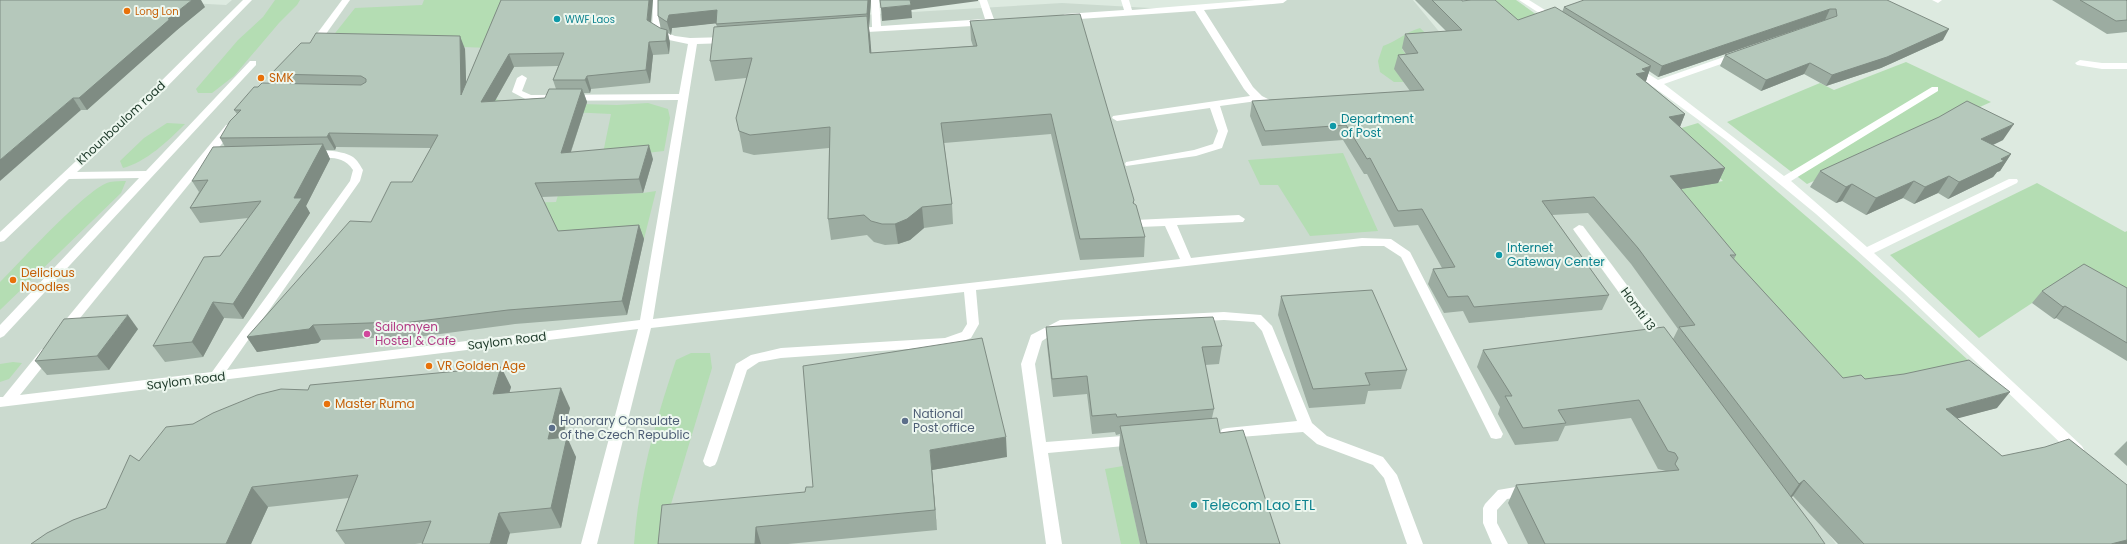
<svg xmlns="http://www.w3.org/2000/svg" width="2127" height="544" viewBox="0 0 2127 544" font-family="Poppins,sans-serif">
  <rect width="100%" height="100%" fill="#ddeae0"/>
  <path fill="#cbdacf" d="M0,0h134l92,5 6,-5h449v26l381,-23 106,6 93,-9h152l220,266 203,278h-1836z"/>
  <g fill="#b4ddb3">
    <path d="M275,0h25l-3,5 -18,18 -45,53 -22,17h-14l-2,-4 42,-49 25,-23z"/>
    <path d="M424,0h144l-78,48 -162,-6 27,-34 67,-3z"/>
    <path d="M1469,0h47l59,42 -102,-38z"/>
    <path d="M1420,28l19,18 -37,3 13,18 -20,2 9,13h-10l-14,-10 -2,-11 5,-15c14,-5 23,-14 37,-18z"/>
    <path d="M1906,62l85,40 -184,82 -80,-62 93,-39 14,7z"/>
    <path d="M488,96l16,6 113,3 31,-2 20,6 2,9 -6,33 -62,7 9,-44 -41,-2h-40l-56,-14z"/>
    <path d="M167,123l18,1c-17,17 -39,38 -62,44l-3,-7 24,-23z"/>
    <path d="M1698,123l159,137 121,109 -146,25 -169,-202 60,-11 -12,-11 -89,-24z"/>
    <path d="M1343,153l35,78 -68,5 -32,-51h-18l-12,-25z"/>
    <path d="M126,181l-5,12 -121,117v-28c19,-19 89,-96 110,-100 5,-1 11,-1 16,-1z"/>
    <path d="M2037,183l88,49 2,-1v70l-86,-4 -62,41 -89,-83z"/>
    <path d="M561,185l8,11 74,-3 13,-2 -12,48 -80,6 -45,-42 37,-1z"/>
    <path d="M691,353h19l2,15 -53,176h-25c5,-66 21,-122 42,-184z"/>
    <path d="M13,362l9,1 -13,16 -9,3v-18z"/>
    <path d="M1123,466l17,78h-19l-16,-75z"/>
  </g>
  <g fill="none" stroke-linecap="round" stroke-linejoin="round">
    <g fill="#fff" fill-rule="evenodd">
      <path d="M243,0h9l-93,95 -82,77 69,-1 104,-110h6v4l-252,271 -4,2v-13l139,-147 -70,1 -65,62 -4,1v-10l151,-141z"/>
      <path d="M342,0h8l-29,41h-6l-2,-2z"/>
      <path d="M653,0h8l-1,30 15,6 15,2 37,-1 5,3 -5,3 -30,1 -44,275 527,-60 -15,-33 -26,1 -6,-4 2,-3 104,-5 6,4 -2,3 -66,3 14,33 171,-20 29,1 19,13 93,182 -2,4 -5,1 -5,-1 -90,-181 -17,-11h-22l-386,44 3,34 -8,14 -20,8 -170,12 -22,4 -12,8 -30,91 -2,4 -5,2 -5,-2 -2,-4 33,-97 15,-9 30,-7 164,-10 17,-6 5,-8 -3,-32 -313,36 -54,216h-16l57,-215 -638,78v-10h3l39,-48h10l1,3 -1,3 -32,40 192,-23 138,-191 3,-11c-12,-18 -28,-9 -45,-13l-1,-2c7,-8 38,-4 46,2 5,4 7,8 10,13l-3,11 -133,189 413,-50 38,-220 -149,1 -17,-9 5,-14 5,-3 5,3 -5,13 9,4 148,-1 9,-50 -19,-4 -17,-7z"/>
      <path d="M871,0h8l2,26 104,-7 -6,-19h8l8,22 -5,3 -140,8v-4l22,-2z"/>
      <path d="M1121,0h8l3,10 123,-10h32l-4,3 -79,7 49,77 9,9 20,10 -5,3 -20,-8 -37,5 8,25 -6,17 -26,8 -70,10 -1,-2 1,-2 68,-12 19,-6 5,-13 -8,-23 -93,13 -5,-3 1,-2 137,-20 -6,-7 -49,-78 -130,9 -5,-3 5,-3 59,-4z"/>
      <path d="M1519,0h10l32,20 -5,3 -3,-1z"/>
      <path d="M1932,0h10l-4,3z"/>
      <path d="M1738,52l3,1v4l-77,27 120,92 148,-89h6v4l-147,90 76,66 142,-68h8l1,2 -1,2 -143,70 208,193 2,4 -2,4 -5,2 -5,-2 -169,-162 -87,-78 -90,-74 -97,-71 5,-3 3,1 21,13z"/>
      <path d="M2080,60l22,3h25v6h-25l-25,-4 -2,-2z"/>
      <path d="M230,124l4,1 1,2 -1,2 -167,205h-8l-2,-3 2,-3 167,-203z"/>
      <path d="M1579,225l4,1 84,113 1,3 -1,3h-10l-82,-113 -2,-3z"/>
      <path d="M1224,312l37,3 11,11 40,97 15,13 56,21 14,18 26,69h-16l-23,-66 -11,-13 -56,-21 -14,-12 -76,6 -5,-1 -2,-4 2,-4 5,-1 70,-7 -35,-90 -8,-9 -30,-2 -162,8 -20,13 -7,23 11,78 89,-7 5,1 2,4 -2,4 -5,1 -87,8 14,91h-16l-25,-180 10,-29 29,-15z"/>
      <path d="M1528,485l5,2 2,4 -2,4 -26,4 -10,11v13l11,21h-16l-9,-21v-15l2,-4 13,-14z"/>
    </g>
  </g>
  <g fill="#9caca1" fill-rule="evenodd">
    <path d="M0,0l205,7 -28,23 -90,80h-6z"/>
    <path d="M501,0l150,23 10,6 -3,-13v-16h213l-2,27 2,26 102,-7 -2,-6 -1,-19 164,179v4l11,33 -1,20 -64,3 -29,-126 -107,9 8,61 1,20 -29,4 -14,12 -12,4 -13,1 -11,-3 -7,-7 -36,5 -3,-21 1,-71 -75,7 -11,-3 -4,-21 7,-53 -31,3 -5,-20 7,-34 -1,-4 -44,5 -1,7 -3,-2 2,10 -1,11 -16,1 -3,28 -59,6 -1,4h-6l3,9 -16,50 82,7 -10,34 -101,4 16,34 81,-6 5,14 -17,76 -112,9 -113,15 -1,-2 -80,3 -3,3 -61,9 -10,-15 124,-115 41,-40 19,-34 -95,-1 -1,3h-9l4,9 -24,47 4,7 -67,106 -19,-1 -21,39 -38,5 -12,-16 95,-128 -48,5 -10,-15 9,-16 -7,-11 33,-34 -5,-9 17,-24 -3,-4 24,-23 17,-4 -4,-9 194,-25 1,34zM558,66l-5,14 3,9 -11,9 -50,3 19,-34z"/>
    <path d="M1415,0h47v1l56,19 44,-8 2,-5 323,-7 56,40 -62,28 -55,18 -22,-12 -43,17 -41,-25 5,-11 101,-35h-1l-167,57 -9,-6 -3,10h-1l40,33 -5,13 45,41 -7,15 -38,6 56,66 -2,4 109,119 22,1 132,29 -40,10 45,38 125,88h-289l-45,-48 -2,1 34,47h-297l-20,-41 8,-18 150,-14 -8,-2 -27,-51 -66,8 -7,15 -43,4 -17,-31 2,-7 -23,-40 6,-17 190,-11 5,-10 -47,-65 -43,-51 -36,2 57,80 -7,15 -133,13 -6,-12 -19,2 -16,-29 5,-15 9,-1 -24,-43 -24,2 -27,-53h-3l-21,-34 -81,6 -12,-30 2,-15 158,-10 -16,-22 4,-14 8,-1 -4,-6 3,-14 41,-3z"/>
    <path d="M2052,0h74l1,1v31l-20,2z"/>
    <path d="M2003,140l-10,5 18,9 -11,17 -3,1 -4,5 -45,22 -10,-6 -24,11 -11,-6 -37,17 -24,-14 -6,2 -26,-16 10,-16z"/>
    <path d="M2127,288v73l-71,-43 -2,1 -22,-16 10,-12z"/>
    <path d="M1281,296l126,74 -6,19 -33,2 -3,13 -56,4 -31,-93z"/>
    <path d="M1046,327l176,19 -3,18 -14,1 9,44 -2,9 68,126h-140l-21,-95 1,-15 -4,1 -1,-3 -23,2 -5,-40 -34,3 -6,-52z"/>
    <path d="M138,329l-29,41 -62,5 -12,-14z"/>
    <path d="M501,367l10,20 -2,6 61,15 -7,29 13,20 -15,71 -146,16h-70l-9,-13 13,-33 -81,9 -17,37h-220l75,-36 33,-47 54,-37 115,-34z"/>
    <path d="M2127,441v25l-13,-12z"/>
    <path d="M1007,457l-75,13 5,60 -149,14h-130l147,-52 8,-5z"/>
  </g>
  <g fill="#7f8c83">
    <path d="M192,0h9l4,7 -28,23 -90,80 -8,-12 89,-79z"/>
    <path d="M649,0h4l-3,33 -3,-13z"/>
    <path d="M868,0h3l-2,27 -2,-13z"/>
    <path d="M910,0h68v1l-67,9z"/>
    <path d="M911,5l1,13 -30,3 -1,-13z"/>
    <path d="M1830,9l-5,11 -167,57 4,-11z"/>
    <path d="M717,10l3,13 -48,5 -1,7 -4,-13 2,-7z"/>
    <path d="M867,16l3,19 3,38 -3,-20z"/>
    <path d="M1949,29l-6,11 -62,28 -55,18 6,-11z"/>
    <path d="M667,30l3,13 -1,11 -3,-13z"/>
    <path d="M460,36l5,13 2,59 -6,-13z"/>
    <path d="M649,42l4,13 -3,28 -4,-13z"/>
    <path d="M509,54l5,13 -27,48 -6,-13z"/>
    <path d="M1810,63l-6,11 -43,17 5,-11z"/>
    <path d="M1651,66l-5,15 -4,1 -6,-8 6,-5z"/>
    <path d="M587,76l4,13 -1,4 -5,-13z"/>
    <path d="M582,89l5,13 -21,64 -5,-13z"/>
    <path d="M73,98l8,12 -81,71v-21z"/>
    <path d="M1685,114l-6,15 -10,-12z"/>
    <path d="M2014,124l-11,16 -32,15 10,-16z"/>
    <path d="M329,133l7,14 -1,3 -8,-13z"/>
    <path d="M323,144l7,15 -24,47 4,7 -67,106 -10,-15 61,-106z"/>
    <path d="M649,145l4,14 -10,34 -4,-14z"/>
    <path d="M2011,154l-11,17 -3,1 -4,5 -45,22 11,-17 42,-23z"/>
    <path d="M1725,168l-7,15 -55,9 7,-16z"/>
    <path d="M1949,176l-11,17 -24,11 11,-17z"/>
    <path d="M1914,181l-11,17 -37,17 10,-17z"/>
    <path d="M1852,184l-10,17 -6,2 10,-16z"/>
    <path d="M922,207l2,21 -14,12 -12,4 -3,-20z"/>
    <path d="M639,225l5,14 -17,76 -5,-14z"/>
    <path d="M213,302l11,16 -21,39 -11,-15z"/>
    <path d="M2065,306l-9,12 -2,1 9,-12z"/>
    <path d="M128,315l10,14 -29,41 -12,-14z"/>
    <path d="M313,325l8,15 -3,3 -61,9 -10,-15z"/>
    <path d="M501,367l10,20 -8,28 -10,-21z"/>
    <path d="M561,388l9,20 -13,51 -9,-20z"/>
    <path d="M2010,392l-13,16 -64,17 13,-16z"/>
    <path d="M567,437l9,20 -15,71 -10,-20z"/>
    <path d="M1006,437l1,20 -75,13 5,60 -2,-20 -5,-60z"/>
    <path d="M1804,480l-11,16 -5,4 11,-16z"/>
    <path d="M252,487l16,20 -17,37h-25z"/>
    <path d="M499,513l11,20 -3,11h-17z"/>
    <path d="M756,527l5,17h-6z"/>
    <path d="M2127,540v4h-16z"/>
  </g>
  <g fill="#b5c8bb" stroke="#7f8c83">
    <path d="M0,0h192l-24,19h2l-91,79h-6l-73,62z"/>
    <path d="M501,0h148l-2,20 13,8 7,2 -1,11 -17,1 -3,28 -59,6 -2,4h-32l11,-27 -55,1 -28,48 64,-4 4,-9h33l-21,64 88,-8 -10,34 -104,4 23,48 81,-6 -17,76 -114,9 -113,14 1,-2 -83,3 -4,4 -62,8 103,-116 21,1 20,-40h21l26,-47 -109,-2 -2,4 -107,1 10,-17 11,-11h-7l20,-23h4l4,-4 99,2 5,-3v-3l-5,-3 -90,-2 30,-31h9l6,-10 144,3 1,59z"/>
    <path d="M658,0h210l-1,14 -151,10 1,-14 -48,5 -2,7 -9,-6z"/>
    <path d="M880,0h30l1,5 -30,3z"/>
    <path d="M1432,0h30v1l9,-1h24l23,20 37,-13 96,59 -9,3 4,3 -10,2 49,40 -16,3 56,51 -55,8 66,79h-6l113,123 18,-3 4,4 39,-5 65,-14 41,32 -64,17 56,47 43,-9 24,-8 58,46v55l-16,4h-247l-60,-64 -5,4 -120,-157 16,-2 -57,-77 -44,-51 -52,4 67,94 -135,12 -6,-11 -20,1 -15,-28 22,-2 -33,-58 -24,2 -28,-53 -3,1 -21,-34 -81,6 -13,-30 172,-11 -26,-35 20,-2 -13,-19 57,-4z"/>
    <path d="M1584,0h303l62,29 -62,28 -55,18 -22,-12 -44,17 -41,-25 112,-39 -1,-7h-6l-168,57 -98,-59z"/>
    <path d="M2080,0h46l1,1v19l-11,1z"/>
    <path d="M1080,14l54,186 -1,3 3,2 9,32 -65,2 -29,-125 -110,9 11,81 -30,3 -15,12 -12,5h-13l-11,-3 -7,-6 -36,4 2,-92 -80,8 -11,-4 -3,-13 16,-60 -42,3 4,-34 153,-11 3,37 107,-7 -7,-25z"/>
    <path d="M1967,101l47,23 -33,15 30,15 -10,5 3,2 -45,21 -10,-6 -24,11 -11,-6 -38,17 -24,-14 -6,3 -26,-16 119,-54z"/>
    <path d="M323,144l-29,54h8l-69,106 -20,-2 -21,40 -39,4 51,-89 16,-1 41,-55 -71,7 18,-28 -16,1 21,-34z"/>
    <path d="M2084,264l43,24v55l-62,-37 -2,1 -21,-16z"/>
    <path d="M1372,290l35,80 -42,3 5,12 -57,4 -32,-93z"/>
    <path d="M128,315l-31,41 -62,5 29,-42z"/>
    <path d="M1213,317l9,29 -20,1 12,62 -97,8 -1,-3 -24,2 -5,-40 -35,3 -6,-52 98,-7z"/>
    <path d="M1664,327l148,198 13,19h-280l-29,-59 163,-15 -4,-6 3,-6 -3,-5 -7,-2 -29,-51 -81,10 8,13 -43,5 -18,-32h7l-29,-46z"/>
    <path d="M982,338l24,99 -76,13 5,60 -179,17 -1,17h-97l4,-39 143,-13 1,-5h7l-10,-121z"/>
    <path d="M501,367l-8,27 68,-6 -13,51 19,-2 -16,71 -52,5 -9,31h-68l9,-23 -95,10 22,-56 -106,12 -26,57h-195l16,-11 26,-13 33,-12 24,-53 9,6 27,-34 27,-3 20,-11 44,-18 24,-6 27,1 2,-5z"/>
    <path d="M1217,418l3,15 23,-3 37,114h-133l-27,-118z"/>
  </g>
  <g fill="#e8710a" stroke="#edf7ef" stroke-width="1.5">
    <circle cx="127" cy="11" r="4"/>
    <circle cx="261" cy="78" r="4"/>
    <circle cx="13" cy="280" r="4"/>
    <circle cx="429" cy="366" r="4"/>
    <circle cx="327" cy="404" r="4"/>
  </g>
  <g fill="#0f9aa8" stroke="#edf7ef" stroke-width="1.5">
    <circle cx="557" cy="19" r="4"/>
    <circle cx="1333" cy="126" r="4"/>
    <circle cx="1499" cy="255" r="4"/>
    <circle cx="1194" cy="505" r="4"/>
  </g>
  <circle fill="#d1479c" stroke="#edf7ef" stroke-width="1.5" cx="367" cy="334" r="4"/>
  <g fill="#5c6f8a" stroke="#edf7ef" stroke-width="1.5">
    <circle cx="905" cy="421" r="4"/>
    <circle cx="552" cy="428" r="4"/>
  </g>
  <g text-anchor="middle" stroke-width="4" stroke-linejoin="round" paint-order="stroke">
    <g font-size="10" fill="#c56008" stroke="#edf7ef" text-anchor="start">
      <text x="135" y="15">Long Lon</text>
    </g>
    <g font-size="10" fill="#0d838f" stroke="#edf7ef" text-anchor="start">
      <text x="565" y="23">WWF Laos</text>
    </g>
    <g font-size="12" fill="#c56008" stroke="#edf7ef" text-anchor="start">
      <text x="269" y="82">SMK</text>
      <text x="21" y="277">Delicious<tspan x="21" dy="14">Noodles</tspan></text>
      <text x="437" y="370">VR Golden Age</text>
      <text x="335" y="408">Master Ruma</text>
    </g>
    <g font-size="12" fill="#0d838f" stroke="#edf7ef" text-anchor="start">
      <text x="1341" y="123">Department<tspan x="1341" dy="14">of Post</tspan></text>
      <text x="1507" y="252">Internet<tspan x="1507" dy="14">Gateway Center</tspan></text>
    </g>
    <g font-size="12" fill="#1e3a2a" stroke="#edf7ef">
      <text transform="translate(121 123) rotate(-43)" y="4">Khounboulom road</text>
      <text transform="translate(1638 309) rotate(54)" y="4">Homti 13</text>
      <text transform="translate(507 341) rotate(-7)" y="4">Saylom Road</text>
      <text transform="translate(186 381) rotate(-7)" y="4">Saylom Road</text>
    </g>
    <g font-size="12" fill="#b23c85" stroke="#edf7ef" text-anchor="start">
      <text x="375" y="331">Sailomyen<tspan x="375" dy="14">Hostel &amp; Cafe</tspan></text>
    </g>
    <g font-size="12" fill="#4e5e75" stroke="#edf7ef" text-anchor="start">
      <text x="913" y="418">National<tspan x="913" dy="14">Post office</tspan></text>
      <text x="560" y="425">Honorary Consulate<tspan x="560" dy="14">of the Czech Republic</tspan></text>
    </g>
    <g font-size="14" fill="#0d838f" stroke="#edf7ef" text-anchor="start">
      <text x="1202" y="510">Telecom Lao ETL</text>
    </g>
  </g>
</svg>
